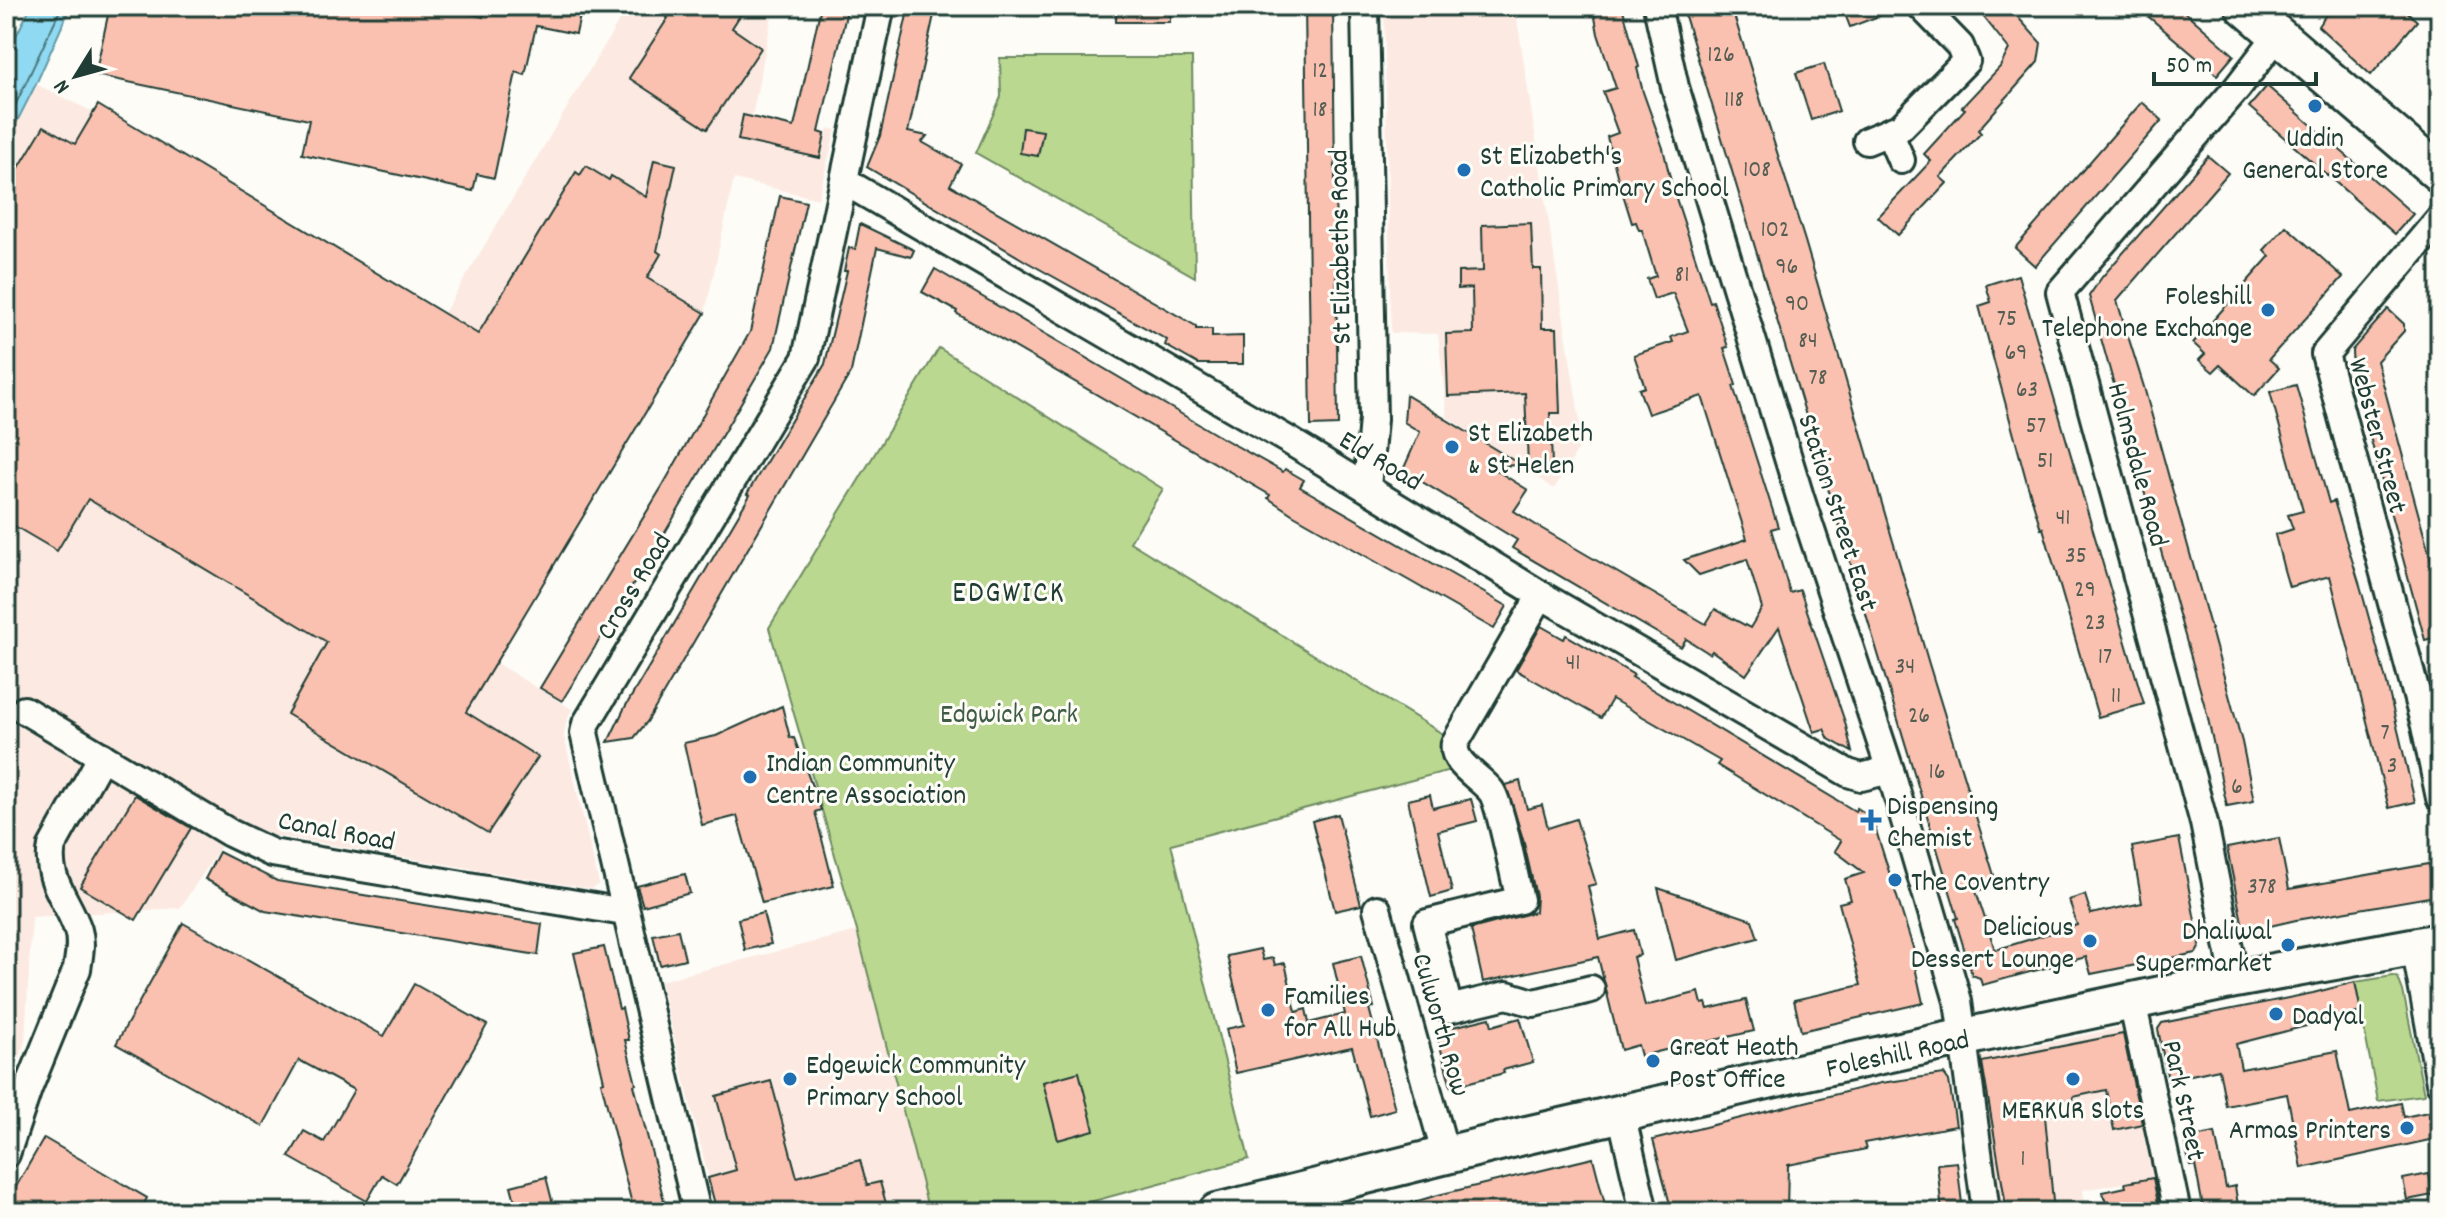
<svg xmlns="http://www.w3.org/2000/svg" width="2446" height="1218" viewBox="0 0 2446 1218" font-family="Dekko,sans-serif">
  <rect width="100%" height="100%" fill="#fdfcf7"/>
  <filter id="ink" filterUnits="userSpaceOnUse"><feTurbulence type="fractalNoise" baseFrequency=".0125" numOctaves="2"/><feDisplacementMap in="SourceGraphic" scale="16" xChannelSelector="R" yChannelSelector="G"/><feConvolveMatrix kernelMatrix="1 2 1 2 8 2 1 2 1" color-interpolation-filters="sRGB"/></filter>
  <g filter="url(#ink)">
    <g fill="#fceae2">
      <path d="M628,6h146l-22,111 73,17 4,-6 7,2 -18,69 -84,-20 -29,134 -209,350 76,46 -6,14 -2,13 35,148 -8,5 -307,-52 -54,-4 -50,75 -148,9 -7,124 -19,59v-957l30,-59 59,29 3,-8 346,208z"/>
      <path d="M1384,6h131l68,436 -29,47 -107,-72 -9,-83 -47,-1z"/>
      <path d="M857,931l72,281h-212l-57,-231z"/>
      <path d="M2128,1026l-3,8 32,143 -74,13 2,22h-83l-13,-65 -8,-90z"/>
    </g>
    <g fill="#bbd890" stroke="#6d8a62" stroke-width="2">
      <path d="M1000,58h192l3,219 -219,-124 25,-56z"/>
      <path d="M939,348l224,141 -33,53 316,194 -7,15 15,18 -283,75 78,315 -196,53h-124l-72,-281 -88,-303z"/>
      <path d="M2393,976l5,2 5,13 21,104 -46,6 -23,-119z"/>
    </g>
    <path fill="#90d9f2" stroke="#639ba6" stroke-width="2" d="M31,6h40l-35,78 -30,59v-87z"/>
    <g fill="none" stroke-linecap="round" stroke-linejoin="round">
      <path stroke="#4c7b80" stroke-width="2" d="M6,125l56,-119"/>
    </g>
    <g fill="#fac1b0" stroke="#1f3d34" stroke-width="2">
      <path d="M110,6h328l45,11 2,-11h97l-6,28 -40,-8 -11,49 -9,-3 -22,106 -17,-4 -4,17 -171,-37 7,-34 -214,-45z"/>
      <path d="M650,6h96l-14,22 29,20 -54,81 -78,-51 39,-60z"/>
      <path d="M821,6h27l-29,126 6,2 -5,24 -82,-18 5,-25 51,12z"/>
      <path d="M909,6h27l-28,126 19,4 -5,6 39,22 -11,21 246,141v3h16v8l31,-1v28h-45l-33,-19 2,-5 -140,-78 -160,-95 13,-31z"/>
      <rect x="1116" y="6" width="54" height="16"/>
      <path d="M1305,6h28l5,419 -27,1z"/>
      <path d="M1593,6h29l17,61 -2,1 6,24 20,56 9,38 38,116 3,-1 15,46 -4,1 12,37 -3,1 45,141 -7,2 19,64 10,-3 45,132 7,30 -23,-13 -5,-10 -10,3 -35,-105 -33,48 -34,-24 -2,3 -24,-15 -5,8 -169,-99 5,-8 -114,-70 17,-38 -16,-10 2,-27 115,70 -32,1 39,24 -14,21 25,16 167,97 9,-15 35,19 12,-20 -15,-49 -48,16 -15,-15 63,-21 -45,-143 -54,18 -9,-25 6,-2 -11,-32 39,-13 -2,-5 17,-6 -15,-38 -19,6 -7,-20 9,-3 -14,-46h-3l-3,-8 -4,1 -15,-48 -10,-38 11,-4 -15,-41 13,-4 -18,-54z"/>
      <path d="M1682,6h49l74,235 124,423 68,221 -21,6 19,59 82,-25 -8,-25 16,-5 6,19 51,-11 -10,-56 47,-9 21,108 -4,7 -105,21 -5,-17 -104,28 -2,-7 -8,-3 -17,-56 3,-1z"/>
      <path d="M1842,6h58v2l-50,19z"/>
      <path d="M1975,6h33l33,37 -3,19 -60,68 3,3 -41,44 7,6 -49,52 -20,-18 53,-56 -7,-7 41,-45 -3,-2 38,-40 9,-18z"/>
      <path d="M2136,6h42l56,49 -17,20z"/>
      <path d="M2361,6h40l16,15 -46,54 -53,-49 12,-17 12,-1 10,6z"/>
      <path d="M1824,64l15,47 -28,9 -15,-47z"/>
      <path d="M2267,86l146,128 -18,20 -146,-127z"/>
      <path d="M2142,102l20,18 -127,146 -20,-18z"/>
      <path d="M98,105l380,229 98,-162 4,3 6,-9 23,14 2,-4 35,21 8,-37 22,5 -19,86 4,3 -14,24 58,35 -239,399 72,45 -50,76 -201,-119 40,-72 -239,-143 -31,52 -51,-30v-332l38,-63 31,18z"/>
      <path d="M1023,128l20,3 -5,25 -18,-3z"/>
      <path d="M2208,156l20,17 -111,128 27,86 98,355 12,59 -27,5 -20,-92 -118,-418 13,-19z"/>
      <path d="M780,196l26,6 -33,146 -110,188 -101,165 -22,-13 123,-203 87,-153z"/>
      <path d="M1531,223l2,46h8l1,59h15l3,85h-10l2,51 -24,1 -3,-72 -77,3 -2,-62 27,-1 -1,-45 -14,1v-17l25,-1 -1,-46z"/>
      <path d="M860,224l54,26 -3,7 -34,-9 -26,124 -204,350 -13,16 -26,4 16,-33 126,-214 -3,-1 78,-130 22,-93h-3l5,-23 6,1z"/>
      <path d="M2286,226l57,51 -74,82 10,9 -25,28 -34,-31 -7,7 -14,-12 6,-6 -12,-11 77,-87 -6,-6z"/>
      <path d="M935,269l282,166 66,37 2,-3 19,11 -4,7 207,119 -13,23 -202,-115 -24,-16 2,-3 -314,-182 1,-2 -35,-19z"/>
      <path d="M2018,275l126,429 -46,13 -55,-189 -2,1 -14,-46 -48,-177 12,-4 -5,-17z"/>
      <path d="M2388,309l16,15v7l-27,30 63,233v42l-15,4 -72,-266 -1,-24z"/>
      <path d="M2296,385l33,118 5,-2 27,88 26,95 28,118 -26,6 -59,-232 -41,11 -5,-17 -9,-35 18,-6 -5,-14 15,-4 -33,-119z"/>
      <path d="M1541,626l23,13 2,-4 68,40 -2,2 26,16 197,118 2,-3 15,10 44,139 -3,1 10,45 -122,28 -7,-31 67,-15 -22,-82 12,-3 -6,-21 19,-6 -29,-22 6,-10 -124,-76 3,-4 -108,-62 -11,19 -85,-48z"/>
      <path d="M782,706l8,32h4l27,72 -6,2 19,74 -72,17 -25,-87 -35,9 -18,-82 32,-7z"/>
      <path d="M1520,781l7,28 15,-4 6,23 28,-9 20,65 -8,2 12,53 34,-9 6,25 -7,2 12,49 54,-14 3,12 4,-1 2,6 38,-9 8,31 -57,13 1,5 -28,6 -1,-6 -28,7 -3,-11 -17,5 -23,-93 -115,25 -12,-53 64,-17 1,-16 -13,-57 -17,-54z"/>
      <path d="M135,795l56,33 -55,92 -56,-33z"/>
      <path d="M1430,795l3,13 38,-9 6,22 -39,10 14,60 -21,6 -23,-97z"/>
      <path d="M1338,814l23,91 -26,6 -23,-90z"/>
      <path d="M2279,838l10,51 140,-25 6,32 -139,24 -52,12 -17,-84z"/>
      <path d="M219,852l58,29 265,43 -4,31 -273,-44 -60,-32z"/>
      <path d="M685,874l5,19 -47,13 -6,-20z"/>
      <path d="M1658,888l94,32 6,18 -82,22z"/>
      <path d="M763,913l8,31 -26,6 -7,-31z"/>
      <path d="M183,923l201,113 30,-52 73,41 -90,159 -15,-9 -15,26 -78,-44 15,-26 20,11 30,-52 -55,-30 -36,66 -147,-82z"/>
      <path d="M678,930l7,29 -25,6 -7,-30z"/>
      <path d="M604,947l15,62 3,-1 7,32h-4l11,44 -2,1 33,127h-33l-33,-130 3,-1 -30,-128z"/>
      <path d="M1260,949l3,11 10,-2 2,7 10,-2 11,49 10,-3 3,14 36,-9 -12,-51 28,-7 13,51 -5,1 26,101 -25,7 -18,-69 -116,26 -10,-44 18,-4 -17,-69z"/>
      <path d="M2355,982l6,30 -125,32 5,25 96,-18 13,63 51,-11 3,14 24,-5 6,27 -132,29 -15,-74 -61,12 -7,-37 -51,11 -10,-51 4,-6 151,-30z"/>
      <path d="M1490,1018l2,8 28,-8 13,44 -30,8 1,3 -53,14 -15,-56z"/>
      <path d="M2123,1034l19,90 -28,6 -8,-40 -33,7 2,13 -30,6 9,96h-47l-25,-150z"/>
      <path d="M1079,1072l15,58 -36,10 -15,-58z"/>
      <path d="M1944,1074l5,7 7,45 -92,17 2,6 -78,16 -1,47h-115l-19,-72 228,-57z"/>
      <path d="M771,1081l26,96 63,-17 7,25 13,-3 7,25 -18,5h-152l-9,-34 28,-8 -20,-74z"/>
      <path d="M2215,1133l11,55 9,-2 4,26h-35l-9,-47 -5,1 -6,-27z"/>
      <path d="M44,1138l103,60 -7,14h-134v-8z"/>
      <path d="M1593,1158l14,54h-209l-1,-5 41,-12z"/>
      <path d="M1957,1162l6,50h-21l-5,-48z"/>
      <path d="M2429,1174l4,21 -26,5 -4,-21z"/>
      <path d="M546,1177l9,35h-37l-7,-26z"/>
      <path d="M2153,1178l5,25 -30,6 -1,-5 -20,4 -4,-16 23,-5 -1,-4z"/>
    </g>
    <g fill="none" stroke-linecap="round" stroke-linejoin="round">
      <g stroke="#1f3d34" stroke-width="32">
        <g id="street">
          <path d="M1365,6l8,413 -6,68"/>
          <path d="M1657,6l18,81 125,410 90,273 68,231 28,211"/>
          <path d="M1889,132l12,28"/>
          <path d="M1867,141l34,-14 65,-66 -6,-15 -39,-40"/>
          <path d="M844,181l444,259 253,155 307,178 13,4 29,-7"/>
          <path d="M2440,218l-115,136 100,372 15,72"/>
          <path d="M1541,595l-86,148c-4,20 24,33 36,48 9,11 24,90 29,109l-93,23 22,86 58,-14 27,8 57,-14"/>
          <path d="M24,710l206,123 42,20 352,59"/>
          <path d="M1377,909l69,247"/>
          <path d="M2415,946l25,137"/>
          <path d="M2235,979l-31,-156 -144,-531 177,-204 40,-52"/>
          <path d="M2132,1001l45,211"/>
          <path d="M1621,1113l23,99"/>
          <path d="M6,1154l22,-65 49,-120c2,-13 5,-26 1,-39 -10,-30 -33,-51 -26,-84l50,-90"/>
          <path d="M697,1212l-113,-479 2,-9 220,-366 75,-352"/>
        </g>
      </g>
      <g stroke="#1f3d34" stroke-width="42">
        <g id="secondary">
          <path d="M2244,6l196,168"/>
          <path d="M1217,1212l310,-77 266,-61 442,-95 205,-37"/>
        </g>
      </g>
      <use href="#street" stroke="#fdfcf7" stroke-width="26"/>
      <use href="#secondary" stroke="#fdfcf7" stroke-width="36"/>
    </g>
  </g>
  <g fill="#1f6fb2" stroke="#fdfcf7" stroke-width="3">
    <circle cx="2315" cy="106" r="8"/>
    <circle cx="1464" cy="170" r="8"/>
    <circle cx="2268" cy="310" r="8"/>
    <circle cx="1452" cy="447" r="8"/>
    <circle cx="750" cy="777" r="8"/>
    <path d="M1867 808h8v8h8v8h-8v8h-8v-8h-8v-8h8z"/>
    <circle cx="1895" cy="880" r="8"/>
    <circle cx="2090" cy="941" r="8"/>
    <circle cx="2288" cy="945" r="8"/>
    <circle cx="1268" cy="1010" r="8"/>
    <circle cx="2276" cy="1014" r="8"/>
    <circle cx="1653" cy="1061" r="8"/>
    <circle cx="790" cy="1079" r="8"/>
    <circle cx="2073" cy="1079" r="8"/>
    <circle cx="2407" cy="1128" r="8"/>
  </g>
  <g text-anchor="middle" stroke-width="6" stroke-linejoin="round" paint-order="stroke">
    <g font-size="24" fill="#565e53">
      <text x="1721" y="61">126</text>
      <text x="1320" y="77">12</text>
      <text x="1734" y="106">118</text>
      <text x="1320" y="116">18</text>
      <text x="1757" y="176">108</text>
      <text x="1775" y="236">102</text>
      <text x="1787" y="273">96</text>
      <text x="1682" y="281">81</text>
      <text x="1797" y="310">90</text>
      <text x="2007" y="325">75</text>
      <text x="1808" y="347">84</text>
      <text x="2016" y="359">69</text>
      <text x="1818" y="384">78</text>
      <text x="2027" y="396">63</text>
      <text x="2036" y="432">57</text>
      <text x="2045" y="467">51</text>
      <text x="2063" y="524">41</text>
      <text x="2076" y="562">35</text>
      <text x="2085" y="596">29</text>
      <text x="2095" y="629">23</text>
      <text x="2105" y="663">17</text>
      <text x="1573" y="669">41</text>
      <text x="1905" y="673">34</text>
      <text x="2116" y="702">11</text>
      <text x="1919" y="722">26</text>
      <text x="2385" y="739">7</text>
      <text x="2392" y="772">3</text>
      <text x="1937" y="778">16</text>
      <text x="2237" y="793">6</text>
      <text x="2262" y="893">378</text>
      <text x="2023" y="1165">1</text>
    </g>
    <g font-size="28" fill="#1f3d34" stroke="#fdfcf7" text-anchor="start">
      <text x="2315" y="146" text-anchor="middle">Uddin<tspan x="2315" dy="32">General Store</tspan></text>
      <text x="1480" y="164">St Elizabeth's<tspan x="1480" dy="32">Catholic Primary School</tspan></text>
      <text x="2252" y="304" text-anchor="end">Foleshill<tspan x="2252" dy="32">Telephone Exchange</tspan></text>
      <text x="1468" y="441">St Elizabeth<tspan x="1468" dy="32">&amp; St Helen</tspan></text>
      <text x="766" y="771">Indian Community<tspan x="766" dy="32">Centre Association</tspan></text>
      <text x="1887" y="814">Dispensing<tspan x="1887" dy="32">Chemist</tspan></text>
      <text x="1911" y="890">The Coventry</text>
      <text x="2074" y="935" text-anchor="end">Delicious<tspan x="2074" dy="32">Dessert Lounge</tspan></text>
      <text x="2272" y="939" text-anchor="end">Dhaliwal<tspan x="2272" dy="32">Supermarket</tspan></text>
      <text x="1284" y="1004">Families<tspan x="1284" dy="32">for All Hub</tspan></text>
      <text x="2292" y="1024">Dadyal</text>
      <text x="1669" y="1055">Great Heath<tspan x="1669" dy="32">Post Office</tspan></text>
      <text x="806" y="1073">Edgewick Community<tspan x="806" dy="32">Primary School</tspan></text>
      <text x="2073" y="1118" text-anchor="middle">MERKUR Slots</text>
      <text x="2391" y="1138" text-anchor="end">Armas Printers</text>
    </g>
    <g font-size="28" fill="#1f3d34" stroke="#fdfcf7">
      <text transform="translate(1338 247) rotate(-91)" y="10">St Elizabeths Road</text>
      <text transform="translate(2380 435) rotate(75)" y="10">Webster Street</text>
      <text transform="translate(1382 459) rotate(31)" y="10">Eld Road</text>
      <text transform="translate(2140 464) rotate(75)" y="10">Holmsdale Road</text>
      <text transform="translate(1840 512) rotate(72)" y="10">Station Street East</text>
      <text transform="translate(632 585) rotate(-59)" y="10">Cross Road</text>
      <text transform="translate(337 829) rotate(11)" y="10">Canal Road</text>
      <text transform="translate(1443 1024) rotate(74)" y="10">Culworth Row</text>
      <text transform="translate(1897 1052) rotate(-12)" y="10">Foleshill Road</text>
      <text transform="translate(2186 1100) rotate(78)" y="10">Park Street</text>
    </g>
    <g font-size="28" fill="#3e5c46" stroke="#fdfcf7">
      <text x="1009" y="722">Edgwick Park</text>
    </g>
    <g font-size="30" letter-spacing="2" fill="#1f3d34" stroke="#fdfcf7">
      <text x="1009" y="601">EDGWICK</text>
    </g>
  </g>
  <rect width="2446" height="1218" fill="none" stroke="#fdfcf7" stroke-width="32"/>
  <rect x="16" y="16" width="2414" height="1186" fill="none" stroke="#1f3d34" stroke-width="3" filter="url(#ink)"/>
  <g transform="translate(76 76) rotate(233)" stroke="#fdfcf7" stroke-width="6" paint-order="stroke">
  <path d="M0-6L14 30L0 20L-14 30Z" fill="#1f3d34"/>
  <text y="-12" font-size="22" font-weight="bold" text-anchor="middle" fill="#1f3d34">N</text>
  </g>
  <path d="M2154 72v12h162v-12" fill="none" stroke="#1f3d34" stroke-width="4"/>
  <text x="2166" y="72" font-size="24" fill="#1f3d34" stroke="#fdfcf7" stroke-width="6" paint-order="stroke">50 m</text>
</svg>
